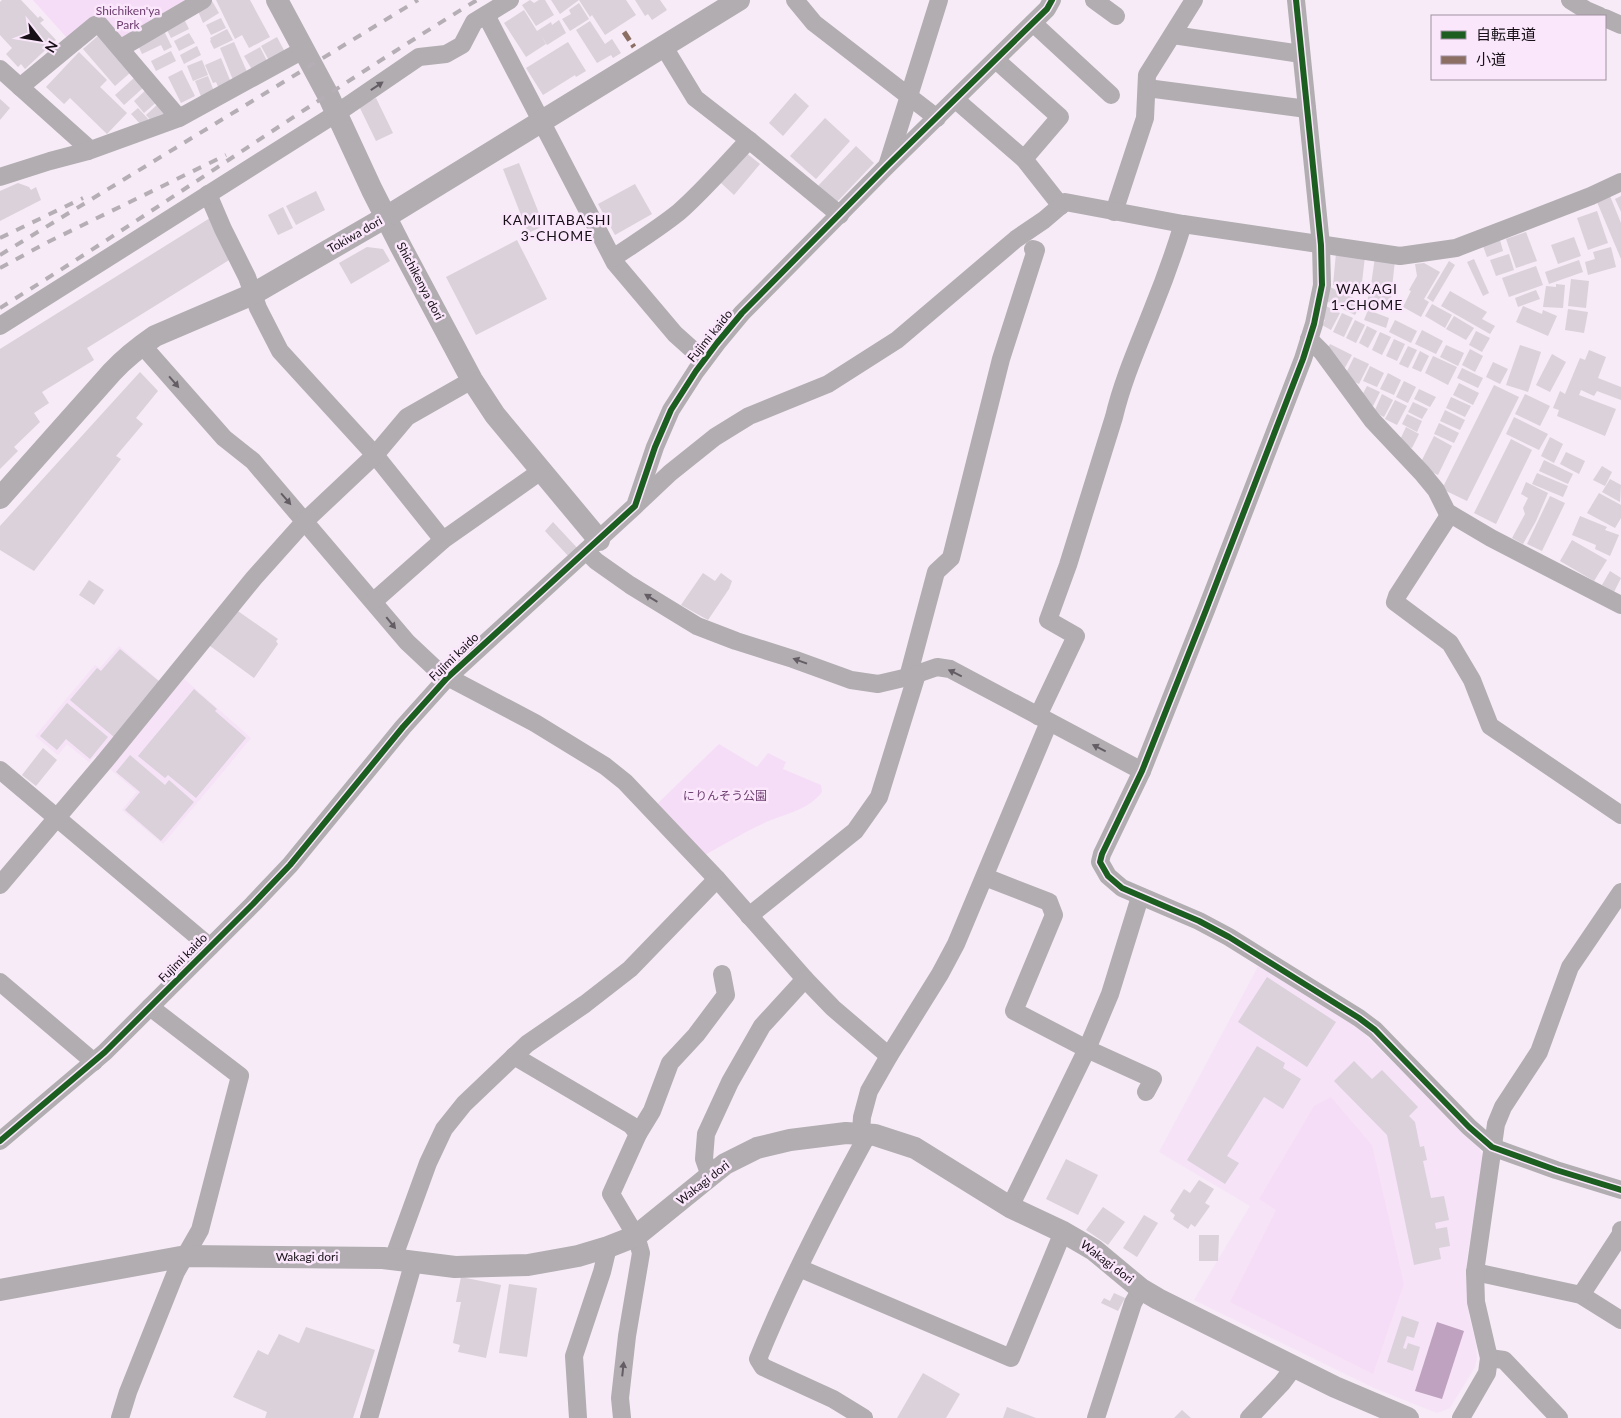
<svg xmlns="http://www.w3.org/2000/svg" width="1621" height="1418" viewBox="0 0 1621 1418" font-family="Lato,'Noto Sans JP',sans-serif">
  <rect width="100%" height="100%" fill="#f6ebf6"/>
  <g fill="#f6e3f7">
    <path d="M119,646l53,46 12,-13 67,59 -88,106 -41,-34 15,-18 -42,-36 -6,6 -22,-18 -9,11 -23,-19 60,-71 5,3z"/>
    <path d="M1261,961l93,61 13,15 111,107 5,14 -16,100 -1,17 3,40 7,29 1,14 -2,9 -25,41 -13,5 -63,-25 -180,-88 56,-94 -91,-54z"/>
  </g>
  <g fill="#f6ddf7">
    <path d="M33,0h161l-72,44 -21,-33 -33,28z"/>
    <path d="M719,744l38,23 11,-14 18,9 -3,7 38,16 1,7c-15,20 -41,22 -62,33 -19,9 -37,20 -55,30l-49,-50z"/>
    <path d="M1331,1097l41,48 32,139 -31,90 -143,-72 46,-92 -17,-11 55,-93z"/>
  </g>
  <path fill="#bfa2bf" d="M1437,1322l27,9 -22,68 -27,-8z"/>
  <g fill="#dad1da">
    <path d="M2,0h19l17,18 2,-2 4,4 -4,3 16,17 -31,29 -4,-5 -3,3 -12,-13 6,-6 -12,-13v-33z"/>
    <path d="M216,0h34l20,37 -21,11 -7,-13 -7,4z"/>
    <path d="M530,0l4,3 5,-3h6l9,15 -18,11 -14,-21z"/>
    <path d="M551,0h28l-19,14z"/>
    <path d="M579,0h47l10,15 -31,20 -13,-20 -2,2z"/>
    <path d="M635,0h25l7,10 -15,10 -4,-6 -3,2z"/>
    <path d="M212,1l7,12 -16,10 -5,-12 1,-3z"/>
    <path d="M579,3l10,16 -19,12 -8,-12 9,-5 -2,-4z"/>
    <path d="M524,10l13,21 14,-9 1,3 7,-5 7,13 -19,12 -6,-10 5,9 -20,13 -22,-34z"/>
    <path d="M221,18l5,10 -15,7 -5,-10z"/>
    <path d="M184,19l5,10 -18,9 -5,-10z"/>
    <path d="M590,21l15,23 7,-5 9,14 -8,5 -2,-3 -14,8 -21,-33z"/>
    <path d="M163,29l9,18 -8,4 -3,-6 -19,9 -5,-11z"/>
    <path d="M227,29l6,11 -19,9 -4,-8 1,-1 -1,-2z"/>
    <path d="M189,33l6,10 -16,8 -5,-10z"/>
    <path d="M99,35l32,37 -16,14 -32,-37z"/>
    <path d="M277,37l8,15 -14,12 -10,-18z"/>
    <path d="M234,42l14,32 -15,6 -13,-32z"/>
    <path d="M568,42l18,29 -10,6 -1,-2 -32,20 -17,-27z"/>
    <path d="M197,46l4,9 -17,9 -4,-9z"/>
    <path d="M260,47l9,18 -15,8 -10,-17z"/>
    <path d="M171,51l5,10 -20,10 -5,-10z"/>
    <path d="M79,52l28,28 -7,7 27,26 -20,21 -37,-36 -6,6 -18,-17z"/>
    <path d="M221,58l11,27 -12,6 -4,-9 -3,1 -8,-18z"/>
    <path d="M202,60l6,15 -15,6 -6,-15z"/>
    <path d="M182,70l13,26 -14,7 -13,-26z"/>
    <path d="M208,76l7,18 -13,5 -7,-18z"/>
    <path d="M134,78l9,10 -19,17 -9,-10z"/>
    <path d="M148,88l11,12 -15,13 -10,-12z"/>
    <path d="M795,93l14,13 -26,30 -14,-13z"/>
    <path d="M376,98l17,35 -17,8 -17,-35z"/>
    <path d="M0,99l10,9 -10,12z"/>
    <path d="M160,102l9,9 -15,13 -8,-9z"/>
    <path d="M138,108l12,13 -7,6 -12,-13z"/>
    <path d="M825,118l25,23 -34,38 -26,-23z"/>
    <path d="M856,146l18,17 -38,40 -18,-17z"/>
    <path d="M745,152l15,12 -26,31 -14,-13z"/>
    <path d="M519,163l25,63 -16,7 -25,-64z"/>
    <path d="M18,183l11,4 2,3 5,-3 5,13 -41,21v-30z"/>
    <path d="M635,184l17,30 -37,21 -17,-31z"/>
    <path d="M316,191l9,19 -29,15 -10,-19z"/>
    <path d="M1610,196l11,27v36l-24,-57z"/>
    <path d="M1621,196v16l-6,-13z"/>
    <path d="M283,207l10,21 -15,7 -10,-20z"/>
    <path d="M1597,211l11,32 -20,7 -11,-32z"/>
    <path d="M210,218l24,39 -147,91 7,12 -52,32 7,11 -15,10 6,9 -26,25 4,4 -18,18v-120z"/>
    <path d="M1526,232l11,29 -21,7 -10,-29z"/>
    <path d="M1574,237l7,19 -23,8 -7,-19z"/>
    <path d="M517,240l30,59 -71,36 -30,-58z"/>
    <path d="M1500,240l3,11 -16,6 -4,-11z"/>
    <path d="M367,247l16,2 7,12 -39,23 -12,-21z"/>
    <path d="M1611,247l5,20 -28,8 -3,-13 10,-3 -2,-7z"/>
    <path d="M1336,253l29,3 -4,35 -15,-2v-3l-13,-1z"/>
    <path d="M1509,254l5,16 -18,6 -6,-16z"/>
    <path d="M1375,257l20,3 -3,28 -21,-3z"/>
    <path d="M1474,259l15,34 -6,3 -16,-34z"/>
    <path d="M1579,260l4,12 -34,12 -4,-12z"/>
    <path d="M1449,261l6,4 -22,37 -6,-4z"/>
    <path d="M1424,263l16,9 -16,27 5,3 -8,15 -18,-10 8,-16 -2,-1 8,-14 -2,-12z"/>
    <path d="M1536,266l7,19 -34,12 -7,-19z"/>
    <path d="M1571,279l18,2 -3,27 -18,-2z"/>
    <path d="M1556,284l9,1 -2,23 -20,-1 3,-21 10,1z"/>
    <path d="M1330,287l32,15 -7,13 -31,-15z"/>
    <path d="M1369,288l23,2 -2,18 -23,-2z"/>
    <path d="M1536,290l4,9 -22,8 -3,-9z"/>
    <path d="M1450,291l37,21 -5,7 13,7 -5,8 -49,-28z"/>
    <path d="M1432,304l20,11 -7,13 -20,-12z"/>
    <path d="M1326,306l14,7 -9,17 -9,-5 3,-5 -5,-2z"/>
    <path d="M1523,306l19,8 1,-4 14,6 -9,20 -32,-14z"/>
    <path d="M1568,309l20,3 -4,21 -19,-3z"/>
    <path d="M1368,310l21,8 -3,10 -22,-8z"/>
    <path d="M1342,313l11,5 -9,19 -11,-5z"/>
    <path d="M1454,316l20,12 -8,12 -20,-11z"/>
    <path d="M1355,320l10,5 -9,18 -10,-5z"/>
    <path d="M1395,320l22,11 -6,12 -22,-11z"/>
    <path d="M1367,326l10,5 -9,17 -9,-5z"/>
    <path d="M1422,330l21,11 -7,13 -21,-10z"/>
    <path d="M1476,331l14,7 -8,14 -13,-7z"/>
    <path d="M1380,332l11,5 -9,18 -10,-5z"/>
    <path d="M1394,339l11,5 -8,17 -11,-5z"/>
    <path d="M1330,344l22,11 -9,16 -17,-19z"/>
    <path d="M1446,345l18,8 -6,13 -18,-9z"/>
    <path d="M1520,345l21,7 -13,40 -22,-7z"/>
    <path d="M1408,346l9,4 -9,18 -9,-4z"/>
    <path d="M1470,349l13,7 -8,16 -13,-7z"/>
    <path d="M1589,350l17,7 -8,21 23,9v13l-24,-9 -3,5 -13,-6 -2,5 37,14 -11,27 -48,-20 2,-6 -6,-2 7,-17 5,3 15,-36 5,2z"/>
    <path d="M1420,351l9,5 -8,16 -9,-4z"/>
    <path d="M1552,354l14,8 -16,30 -14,-7z"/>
    <path d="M1433,356l24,11 -9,18 -23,-12z"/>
    <path d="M1354,357l15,7 -10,20 -15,-7z"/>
    <path d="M1493,362l15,7 -8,15 -14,-7z"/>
    <path d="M1370,366l14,7 -7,14 -14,-6z"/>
    <path d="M1462,368l21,10 -5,10 -21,-10z"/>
    <path d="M140,372l18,19 -22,27 7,6 -27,32 5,3 -87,112 -34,-21v-24z"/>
    <path d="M1388,373l13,7 -7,15 -14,-6z"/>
    <path d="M1404,381l12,6 -8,16 -12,-6z"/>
    <path d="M1459,383l20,10 -6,12 -20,-10z"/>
    <path d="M1494,385l25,12 -52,104 -25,-12z"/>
    <path d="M1367,386l13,6 -7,14 -13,-7z"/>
    <path d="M1419,389l17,8 -6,10 -16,-8z"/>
    <path d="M1382,394l11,6 -9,17 -10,-5z"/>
    <path d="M1525,394l25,12 -10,20 -25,-12z"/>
    <path d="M1451,397l20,9 -6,11 -19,-9z"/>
    <path d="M1395,400l12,6 -10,19 -12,-6z"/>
    <path d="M1413,402l15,7 -6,10 -14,-7z"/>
    <path d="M1445,410l20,10 -5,10 -20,-9z"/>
    <path d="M1407,414l15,7 -5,11 -15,-8z"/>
    <path d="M1514,417l34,17 -9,16 -33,-16z"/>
    <path d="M1439,423l20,10 -5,10 -20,-9z"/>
    <path d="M1406,427l13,7 -7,14 -13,-6z"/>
    <path d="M1434,436l18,10 -14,29 -17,-8v-5z"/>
    <path d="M1550,437l13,7 -9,19 -13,-7z"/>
    <path d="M1511,439l21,11 -36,74 -22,-11z"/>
    <path d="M1566,452l19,9 -6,13 -19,-10z"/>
    <path d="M1544,460l29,14 -5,10 -29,-13z"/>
    <path d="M1602,466l10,6 -7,14 -12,-6z"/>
    <path d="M1537,473l31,13 -5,11 -31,-13z"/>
    <path d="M1610,479l11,6 -1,17 -18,-10z"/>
    <path d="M1526,482l22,11 -12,28 -13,23 -11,-6 13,-24 -2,-6 5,-10 -7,-4z"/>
    <path d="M1599,493l22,12v13l-6,10 -28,-15z"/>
    <path d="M1550,496l15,7 -23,48 -15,-7z"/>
    <path d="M1580,516l27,11 -2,3 14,5 -9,21 -15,-7 1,-4 -24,-10z"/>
    <path d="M553,522l27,29 -9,8 -26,-28z"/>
    <path d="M1572,540l35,20 -13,21 -34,-20z"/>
    <path d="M1610,571l11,7 -7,14 -12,-7z"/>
    <path d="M703,573l12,8 6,-8 11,8 -3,8 -21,31 -27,-15z"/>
    <path d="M89,580l15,10 -10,15 -15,-10z"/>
    <path d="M235,609l43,30 -2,2 2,3 -24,34 -48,-35z"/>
    <path d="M120,649l40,33 -46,55 -44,-37 27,-32 4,3z"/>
    <path d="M194,689l23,20 -2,2 31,27 -50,60 -28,-23 -3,3 -27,-22z"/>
    <path d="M67,703l41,34 -18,22 -24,-20 -9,11 -17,-14z"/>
    <path d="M43,748l14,12 -21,26 -14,-11z"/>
    <path d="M130,755l35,30 4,-5 25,22 -33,39 -36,-31 15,-18 -24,-20z"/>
    <path d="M1267,977l69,45 -29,45 -69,-45z"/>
    <path d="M1257,1046l28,17 -2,5 18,11 -18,30 -19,-12 -37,59 12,7 -14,21 -38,-24z"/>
    <path d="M1354,1061l18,18 10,-9 36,37 -9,9 6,6 5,25 4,-1 3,14 -4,1 8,37 13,-2 5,24 -14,3 1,6 11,-2 3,19 -11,2 2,11 -27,6 -27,-130 -53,-54z"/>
    <path d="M1066,1159l32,16 -20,40 -32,-16z"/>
    <path d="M1199,1180l15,9 -9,14 5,3 -15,21 -4,-3 -3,5 -15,-10 2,-4 -5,-4 14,-22 6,4z"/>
    <path d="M1103,1207l22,15 -17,23 -22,-15z"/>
    <path d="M1144,1215l14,8 -21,34 -14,-9z"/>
    <path d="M1199,1235h20l-1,26h-19z"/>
    <path d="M461,1277l40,8 -15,73 -28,-6 2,-7 -7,-2 8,-41h-5z"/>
    <path d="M509,1284l28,4 -10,69 -28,-4z"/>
    <path d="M1114,1293l11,5 -7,13 -17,-8 3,-5 6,3z"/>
    <path d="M1402,1316l17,6 -5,16 -7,-2 -4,12 3,1 2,-6 12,4 -7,24 -26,-9z"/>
    <path d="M306,1327l69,23 -22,68h-88l2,-6 -34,-15 25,-47 10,5 11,-21 20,9z"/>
    <path d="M923,1373l37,21 -14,24h-49z"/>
    <path d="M1007,1407l29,11h-33z"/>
    <path d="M1182,1410l9,8h-17z"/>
  </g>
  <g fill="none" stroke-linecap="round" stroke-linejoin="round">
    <g stroke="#b1adb1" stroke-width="18">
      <path d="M795,0l19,23 123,95"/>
      <path d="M1094,0l22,16"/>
      <path d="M1296,0l25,245 1,40 -8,39 -11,35 -97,251 -64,161 -40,83 -2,8 8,14 14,12 77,33 30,16 130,81 16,12 94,97 23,20 64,23 65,20"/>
      <path d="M1570,0l16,10 14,6"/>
      <path d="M486,15l129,248 60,71 29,26"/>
      <path d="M1605,18l16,7"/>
      <path d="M1033,23l78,72"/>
      <path d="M1173,35l128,19"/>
      <path d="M664,47l31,51 54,42 91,75"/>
      <path d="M121,48l82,-48"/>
      <path d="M996,60l64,57 -36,42"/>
      <path d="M0,69l86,77 2,5"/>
      <path d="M20,87l75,-62 4,-1 80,94"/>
      <path d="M1147,88l160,21"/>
      <path d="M956,100l68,59 37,47"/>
      <path d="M888,163l51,-163"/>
      <path d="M0,177l50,-16 38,-10 91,-33 124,-68"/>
      <path d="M208,194l15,35 24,48 11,31 22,43 95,104 68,85"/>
      <path d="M1114,212l31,-94 2,-43 47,-75"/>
      <path d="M613,258c22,-15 45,-29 66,-46 25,-22 47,-48 70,-72"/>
      <path d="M0,326l337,-213 82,-56 27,-3 16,-9 12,-23 36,-22"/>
      <path d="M1309,339l13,13 50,68 50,53 14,17 11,22 44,26 130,67"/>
      <path d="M142,345l82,93 29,23 154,181 33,31 95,50 70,43 20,16 92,97 88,100 28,29 56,48"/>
      <path d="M636,505l34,-32 45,-36 34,-21 79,-32 69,-44 119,-101 28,-19 21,-18 118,22 217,32 56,-8 135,-52 30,-14"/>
      <path d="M1450,514l-53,82 -2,6 55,41 22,37 18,46 131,89"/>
      <path d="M586,551l10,10 34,24 67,41 39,15 57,18 58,21 27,4 30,-7 29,-10 13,2 192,102"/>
      <path d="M374,601l69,-61 98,-69"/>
      <path d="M908,677l28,-105 15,-14 50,-199 35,-109 -3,-1"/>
      <path d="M1038,716l38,-80 -28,-16 20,-55 46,-148c9,-38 25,-73 39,-109 11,-27 21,-55 30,-84"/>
      <path d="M0,770l210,177"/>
      <path d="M985,877l64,25 5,13 -40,96 73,38 66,30 -7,13"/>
      <path d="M0,885l105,-124 149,-183 51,-57 70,-66 32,-38 65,-37"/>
      <path d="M749,916l106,-85 24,-34 38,-123"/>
      <path d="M0,982l94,80"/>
      <path d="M514,1056l117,69 7,9 -27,60 25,42 5,17 -14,83 -7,62 2,20"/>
      <path d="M861,1133l1,-16 7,-26 20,-35 51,-82 16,-30 93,-222"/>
      <path d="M638,1134l14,-23 18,-48 26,-28 30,-40 -4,-21"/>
      <path d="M0,1141l105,-89 148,-148 37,-39 113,-138 44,-49 188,-172 20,-59 16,-37 25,-39 21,-28 25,-30 145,-147 160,-157 5,-9"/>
      <path d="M710,1176l-6,-17 2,-25 24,-52 32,-56 43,-47"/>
      <path d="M1010,1207l77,-158 23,-55 30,-97"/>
      <path d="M393,1259l35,-96 16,-34 20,-25 63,-60 58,-40 45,-35 87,-90"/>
      <path d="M799,1268l212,90 52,-126"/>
      <path d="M1475,1272l106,23 40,25"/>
      <path d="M1581,1295l40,-61v-4"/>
      <path d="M1489,1358l15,2 55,58"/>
      <path d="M120,1418l8,-26 48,-120 24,-42 40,-154 -90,-69"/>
      <path d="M369,1418l45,-157"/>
      <path d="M578,1418l-4,-62 28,-84 6,-25"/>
      <path d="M864,1418l-31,-19 -70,-32 -5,-8c31,-77 70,-152 110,-225"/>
      <path d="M1096,1418l37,-115 8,-14"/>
      <path d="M1249,1418l33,-35 12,-16"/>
      <path d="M1461,1418l26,-45 2,-15 -13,-56 -1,-30 21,-148 7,-17 36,-55 31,-85 51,-75"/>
    </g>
    <g stroke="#b1adb1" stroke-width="22">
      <path d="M277,0l51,95 44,95 29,57 71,133 23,35 104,125"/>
      <path d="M0,498l112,-126c13,-14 27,-25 43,-36l98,-42 133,-77 353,-217"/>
      <path d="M0,1290l186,-34 197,2 72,9 73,-2 50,-9 30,-9 28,-11 74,-60 15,-12 32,-16 33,-8 56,-7 29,2 40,13 95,59 53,25 31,18 47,39 17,10 177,88 73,31"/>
    </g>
    <g stroke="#b5aeb5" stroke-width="4" stroke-dasharray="9 9" stroke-linecap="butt">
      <path d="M0,238l83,-40"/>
      <path d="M0,255l418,-255"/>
      <path d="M0,268l48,-26 178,-87"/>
      <path d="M0,308c161,-100 315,-209 477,-308"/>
    </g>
    <path stroke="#8d6e63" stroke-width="5" stroke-dasharray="10 5" stroke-linecap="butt" d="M624,32l10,15"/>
    <g stroke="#fbe7fb" stroke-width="9">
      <g id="cycleway">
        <path d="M1296,0l25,245 1,40 -8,39 -11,35 -97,251 -64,161 -40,83 -2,8 8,14 14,12 77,33 30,16 130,81 16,12 94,97 23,20 64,23 65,20"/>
        <path d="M0,1141l105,-89 148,-148 37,-39 113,-138 44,-49 188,-172 20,-59 16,-37 25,-39 21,-28 25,-30 145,-147 160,-157 5,-9"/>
      </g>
    </g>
    <use href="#cycleway" stroke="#1b5e20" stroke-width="6"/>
  </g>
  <defs><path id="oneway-solid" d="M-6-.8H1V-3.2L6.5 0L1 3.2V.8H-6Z" transform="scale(1.25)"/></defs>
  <g fill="#645e64">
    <use href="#oneway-solid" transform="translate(377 86) rotate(-34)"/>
    <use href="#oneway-solid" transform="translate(174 382) rotate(49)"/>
    <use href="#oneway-solid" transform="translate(286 499) rotate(49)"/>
    <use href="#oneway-solid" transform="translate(651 598) rotate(-149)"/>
    <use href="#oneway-solid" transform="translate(391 623) rotate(51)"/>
    <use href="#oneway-solid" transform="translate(800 661) rotate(-160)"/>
    <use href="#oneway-solid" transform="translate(955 673) rotate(-154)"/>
    <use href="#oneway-solid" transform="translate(1099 748) rotate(-153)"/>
    <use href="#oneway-solid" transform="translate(623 1369) rotate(-84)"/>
  </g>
  <g text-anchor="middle" stroke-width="5" stroke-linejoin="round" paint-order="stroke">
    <g font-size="12" fill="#6d3d70" stroke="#fbe7fb">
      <text x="128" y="15">Shichiken'ya<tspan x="128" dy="14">Park</tspan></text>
      <text x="725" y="800">にりんそう公園</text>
    </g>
    <g font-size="12" fill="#171017" stroke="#fbe7fb">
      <text transform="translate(355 235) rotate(-30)" y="4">Tokiwa dori</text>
      <text transform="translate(420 281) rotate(62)" y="4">Shichikenya dori</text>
      <text transform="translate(710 336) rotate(-51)" y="4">Fujimi kaido</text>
      <text transform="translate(454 657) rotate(-44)" y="4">Fujimi kaido</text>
      <text transform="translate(183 958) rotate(-45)" y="4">Fujimi kaido</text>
      <text transform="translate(703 1183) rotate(-38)" y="4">Wakagi dori</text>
      <text x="307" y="1261">Wakagi dori</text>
      <text transform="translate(1107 1262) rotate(37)" y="4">Wakagi dori</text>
    </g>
    <g font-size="14" letter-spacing="1" fill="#171017" stroke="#fbe7fb">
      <text x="557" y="225">KAMIITABASHI<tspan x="557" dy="16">3-CHOME</tspan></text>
      <text x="1367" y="294">WAKAGI<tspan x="1367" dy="16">1-CHOME</tspan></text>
    </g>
  </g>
  <rect x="1431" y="15" width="175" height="65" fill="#fbe7fb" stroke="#a091a0"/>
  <rect x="1441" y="31" width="25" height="8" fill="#1b5e20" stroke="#a091a0"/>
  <text x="1476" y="40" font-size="15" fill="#171017">自転車道</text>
  <rect x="1441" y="56" width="25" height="8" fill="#8d6e63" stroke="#a091a0"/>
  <text x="1476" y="65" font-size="15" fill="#171017">小道</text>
  <g transform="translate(40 40) rotate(121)" stroke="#fbe7fb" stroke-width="4" paint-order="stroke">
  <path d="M0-4L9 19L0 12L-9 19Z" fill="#171017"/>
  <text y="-8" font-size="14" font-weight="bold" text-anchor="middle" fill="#171017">N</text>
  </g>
</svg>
